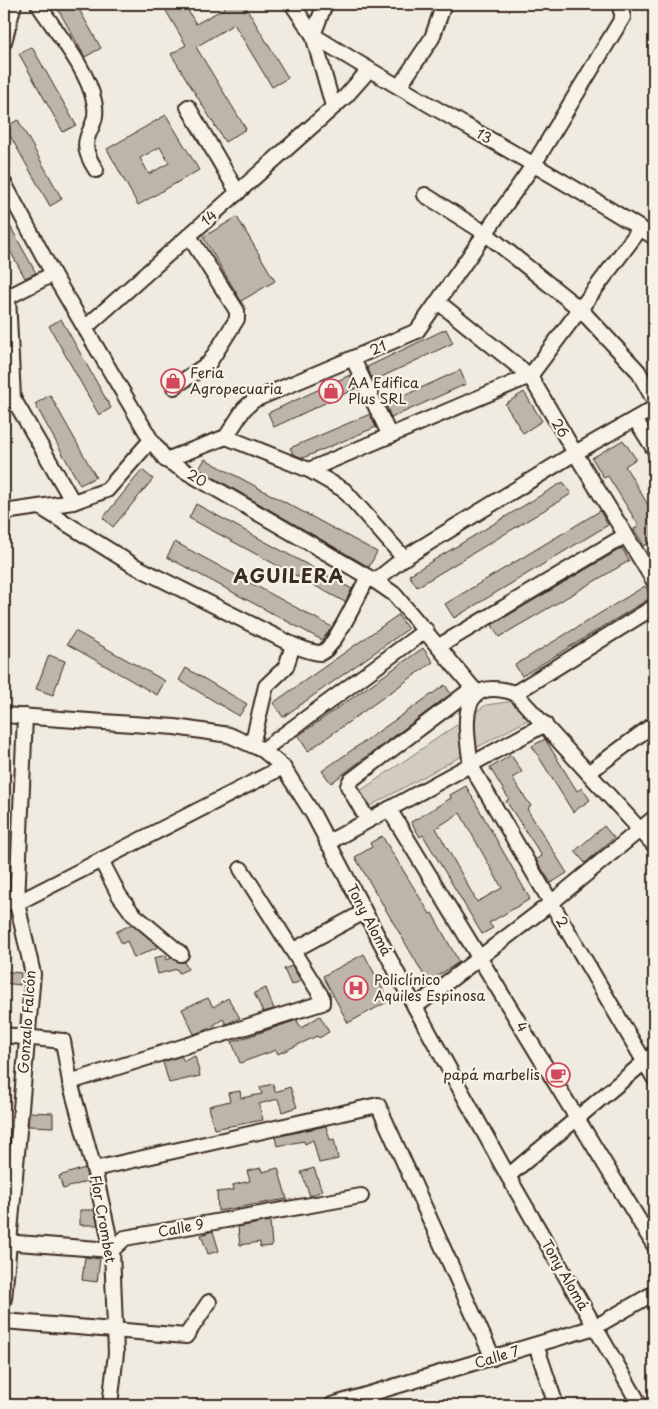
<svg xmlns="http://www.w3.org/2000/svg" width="658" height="1409" viewBox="0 0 658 1409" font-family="'Playpen Sans',sans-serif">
  <rect width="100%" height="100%" fill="#efebe0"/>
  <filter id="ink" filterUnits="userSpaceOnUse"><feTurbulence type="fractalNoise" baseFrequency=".02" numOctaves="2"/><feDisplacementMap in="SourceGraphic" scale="10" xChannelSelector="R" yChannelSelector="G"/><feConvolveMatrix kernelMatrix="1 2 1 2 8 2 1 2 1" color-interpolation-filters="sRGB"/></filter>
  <g filter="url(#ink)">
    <path fill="#d1cbc0" stroke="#867a6f" d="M514,701l17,17 -161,88 -10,-15 126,-86z"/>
    <g fill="#bdb5aa" stroke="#3b2a1e" fill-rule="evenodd">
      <path d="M55,4h21l25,44 -16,9z"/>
      <path d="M162,4h22l12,20 29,-16 -3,-4h22l44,74 -16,9 -38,-63 -38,23 50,82 -21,13 -54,-88 15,-9z"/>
      <path d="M32,47l44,78 -13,7 -44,-78z"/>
      <path d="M166,115l33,55 -61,35 -31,-56zM160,147l9,16 -20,11 -9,-16z"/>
      <path d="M18,120l44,79 -12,7 -45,-79z"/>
      <path d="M4,215l32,58 -11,5 -21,-38z"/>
      <path d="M237,217l38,64 -34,20 -38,-64z"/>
      <path d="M61,319l50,89 -12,7 -50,-89z"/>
      <path d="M446,329l7,14 -80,38 -6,-14z"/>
      <path d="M460,370l6,14 -75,34 -5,-14z"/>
      <path d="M350,375l7,13 -83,39 -6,-14z"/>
      <path d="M524,392l18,29 -19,12 -18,-29z"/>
      <path d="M50,395l46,82 -16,8 -45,-81z"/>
      <path d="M370,414l6,13 -73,31 -10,-4 -3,-6z"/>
      <path d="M623,440l13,19 -11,7 29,49v24l-10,7 -10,-17 5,-3 -31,-50 -4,2 -12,-20z"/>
      <path d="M205,459l172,93 -8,15 -170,-98z"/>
      <path d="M142,470l11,9 -40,48 -10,-9z"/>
      <path d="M563,482l8,12 -154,93 -8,-12z"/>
      <path d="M196,504l156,85 -7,13 -156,-84z"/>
      <path d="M600,511l8,14 -154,93 -9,-14z"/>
      <path d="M175,542l157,85 -10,13 -155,-83z"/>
      <path d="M622,548l7,13 -130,76 -7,-12z"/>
      <path d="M645,586l7,11 -130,79 -7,-11z"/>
      <path d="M398,615l10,14 -125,88 -10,-14z"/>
      <path d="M75,631l90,50 -8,14 -90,-51z"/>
      <path d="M423,648l10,14 -125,89 -10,-15z"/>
      <path d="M49,655l16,6 -12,34 -17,-6z"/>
      <path d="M186,668l61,36 -8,12 -60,-36z"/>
      <path d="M445,685l6,9 -120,89 -9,-12z"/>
      <path d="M545,739l32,52 5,-3 8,12 -17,12 -41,-66z"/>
      <path d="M511,755l11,17 -10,6 19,28 -4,3 40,64 -16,10 -15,-23 6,-4 -36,-55 3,-2 -19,-31z"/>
      <path d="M466,786l64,113 -41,24 4,5 -11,6 -59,-99 -3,2 -9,-15 40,-24 -1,-3zM460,813l42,75 -25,14 -41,-74z"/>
      <path d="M604,826l10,12 -29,25 -10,-12z"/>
      <path d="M382,836l48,78 2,-1 27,49 -31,20 -73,-125 17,-10 -2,-4z"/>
      <path d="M132,924l26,22v1l-24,11 -7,-17 -5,3 -6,-12z"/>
      <path d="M364,954l25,47 -41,22 -25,-47z"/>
      <path d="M166,955l1,5 5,-2 7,4h5l4,7 -9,4 -2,-4 -19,5 -4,-16z"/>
      <path d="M292,966l9,15 -10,4 -7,-16z"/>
      <path d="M4,971l17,2 -1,12 -16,-2z"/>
      <path d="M266,988l8,21 -11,3 -9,-19z"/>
      <path d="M208,998l5,9 15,-9 12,20 -14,6 -3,-5 -17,11 -12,4 -12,-25z"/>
      <path d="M320,1016l9,16 -10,6 -2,-2 -39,18 -2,-4 -36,13 -8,-21 65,-22 4,8z"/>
      <path d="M181,1056l3,5 11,-5 5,20 -31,7 -6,-21z"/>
      <path d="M273,1084l2,8 15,-5 7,20 -15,5 -4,-13 -19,5 4,16 -49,9 -5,-23 21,-5 -2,-8 12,-2 1,7 21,-4 -2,-7z"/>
      <path d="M29,1112l24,1v14l-25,-1z"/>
      <path d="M326,1126l4,14 4,-1 4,20 -19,4 -6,-23 -8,4 -1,-3 -27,5 -2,-9z"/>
      <path d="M85,1168l3,13 -25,8 -4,-13z"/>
      <path d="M261,1168l1,4 16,-4 9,31 -69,12 -1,-19 17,-2 -1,-5 17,-4 -3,-10z"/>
      <path d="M314,1168l8,23 -12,5 -9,-24z"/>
      <path d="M80,1210h14l4,15h-18z"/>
      <path d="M270,1221l2,25 -12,1v-5l-20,3 -2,-18z"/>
      <path d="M213,1231l6,20 -11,3 -7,-19z"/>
      <path d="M85,1257l15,2 -3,23 -15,-2z"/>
    </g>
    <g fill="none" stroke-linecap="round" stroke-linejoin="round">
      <g stroke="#3b2a1e" stroke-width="18">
        <g id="minor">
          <path d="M38,4c18,28 49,64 56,97 8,32 -23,32 2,69"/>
          <path d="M292,4l21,31 20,71"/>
          <path d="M325,4l-12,31c112,71 230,131 341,202"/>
          <path d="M4,42l10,-38"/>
          <path d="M399,87l33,-49 12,-34"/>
          <path d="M188,107l50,86"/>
          <path d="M4,183l49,91 98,166 15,20 209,121 19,13 83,99"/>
          <path d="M425,195l60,38 96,77 57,61 16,29"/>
          <path d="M4,290l4,7 5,101 60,104"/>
          <path d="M8,297l45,-23"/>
          <path d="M438,302l92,74 45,77 79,128"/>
          <path d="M85,328l261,-232 23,-26"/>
          <path d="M353,359l37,77"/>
          <path d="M174,387l35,-24 28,-44v-8l-48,-75"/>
          <path d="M635,419l19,30"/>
          <path d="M226,437l83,33 35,20 60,68"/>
          <path d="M166,460l60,-23 18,-28 10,-9 163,-69 117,-167 89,-147 -4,-13"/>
          <path d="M309,470l221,-94 110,-147"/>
          <path d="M40,507l93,58 160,80c8,3 19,8 27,8 13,-1 41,-64 48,-76"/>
          <path d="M4,512l69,-10 34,-12 44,-50"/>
          <path d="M375,581l29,-23 171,-105 79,-45"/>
          <path d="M439,646l187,-111"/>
          <path d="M515,693l139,-86"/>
          <path d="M4,715l171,12 54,8 34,15 20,17 30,47 102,193 93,169 132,229"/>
          <path d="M252,745l14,-59 20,-19 7,-22"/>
          <path d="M263,750l163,-120"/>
          <path d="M588,773l66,-49"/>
          <path d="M389,809l265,436"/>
          <path d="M367,819l-19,-33 2,-5 123,-93"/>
          <path d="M327,843l218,-119"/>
          <path d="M654,845l-139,-152c-60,-19 -49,35 -44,73l183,312"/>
          <path d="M101,860l18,35 14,19 48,40"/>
          <path d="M4,902l13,1 266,-136"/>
          <path d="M294,950l70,-38"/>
          <path d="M415,1007l136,-104 103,-85"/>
          <path d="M4,1035l59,6 7,41 24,87 18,81 4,103 -6,52"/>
          <path d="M70,1082l252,-79v-6l-81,-128"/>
          <path d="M94,1169l284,-64 115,253"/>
          <path d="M508,1176l146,-122"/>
          <path d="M4,1242l108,8 13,-12 236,-42"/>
          <path d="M4,1299l29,-325 -16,-71 8,-187"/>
          <path d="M4,1321l182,15 23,-34"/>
          <path d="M536,1345l20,60"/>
          <path d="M332,1405l263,-78 59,-34"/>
        </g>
      </g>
      <use href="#minor" stroke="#f7f3e8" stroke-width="14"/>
    </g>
  </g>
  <defs>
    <g id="shop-ring" transform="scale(1.25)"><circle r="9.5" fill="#f7f3e8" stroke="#d1495b" stroke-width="1.5"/><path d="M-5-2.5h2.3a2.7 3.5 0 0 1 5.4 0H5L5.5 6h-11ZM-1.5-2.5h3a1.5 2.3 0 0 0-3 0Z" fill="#d1495b"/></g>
    <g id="hospital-ring" transform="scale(1.25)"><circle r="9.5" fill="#f7f3e8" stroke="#d1495b" stroke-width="1.5"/><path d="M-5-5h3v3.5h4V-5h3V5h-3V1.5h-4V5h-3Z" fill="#d1495b"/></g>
    <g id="cafe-ring" transform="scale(1.25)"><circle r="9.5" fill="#f7f3e8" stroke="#d1495b" stroke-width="1.5"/><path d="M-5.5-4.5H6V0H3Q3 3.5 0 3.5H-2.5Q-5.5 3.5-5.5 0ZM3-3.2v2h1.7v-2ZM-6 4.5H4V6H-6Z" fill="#d1495b"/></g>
  </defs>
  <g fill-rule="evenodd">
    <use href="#shop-ring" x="173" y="381"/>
    <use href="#shop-ring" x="331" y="391"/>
    <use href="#hospital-ring" x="356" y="988"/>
    <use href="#cafe-ring" x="558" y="1075"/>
  </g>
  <g text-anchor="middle" stroke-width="4.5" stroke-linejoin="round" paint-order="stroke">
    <g font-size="14" fill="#3b2a1e" stroke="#f7f3e8">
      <text transform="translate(484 136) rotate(30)" y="5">13</text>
      <text transform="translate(209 218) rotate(-42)" y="5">14</text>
      <text transform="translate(378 348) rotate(-23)" y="5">21</text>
      <text transform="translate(560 428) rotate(60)" y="5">26</text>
      <text transform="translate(197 478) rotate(30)" y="5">20</text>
      <text transform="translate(369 920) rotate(62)" y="5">Tony Alomá</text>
      <text transform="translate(562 922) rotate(59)" y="5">2</text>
      <text transform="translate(27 1022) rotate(-86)" y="5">Gonzalo Falcón</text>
      <text transform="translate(522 1027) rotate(59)" y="5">4</text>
      <text transform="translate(103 1219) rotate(80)" y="5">Flor Crombet</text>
      <text transform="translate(181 1228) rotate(-10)" y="5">Calle 9</text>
      <text transform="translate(565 1275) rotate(60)" y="5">Tony Alomá</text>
      <text transform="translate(497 1357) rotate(-17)" y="5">Calle 7</text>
    </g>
    <g font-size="14" fill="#3b2a1e" stroke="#f7f3e8" text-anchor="start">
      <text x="190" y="378">Feria<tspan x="190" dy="16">Agropecuaria</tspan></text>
      <text x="348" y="388">AA Edifica<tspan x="348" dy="16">Plus SRL</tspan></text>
      <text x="374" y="985">Policlínico<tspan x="374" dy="16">Aquiles Espinosa</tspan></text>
      <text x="540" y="1080" text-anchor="end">papá marbelis</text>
    </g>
    <g font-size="19" font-weight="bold" letter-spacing="1" fill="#3b2a1e" stroke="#f7f3e8">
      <text x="289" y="583">AGUILERA</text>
    </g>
  </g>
  <rect width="658" height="1409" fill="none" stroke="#f7f3e8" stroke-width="20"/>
  <rect x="10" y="10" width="638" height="1389" fill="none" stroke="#3b2a1e" stroke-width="2" filter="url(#ink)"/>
</svg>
